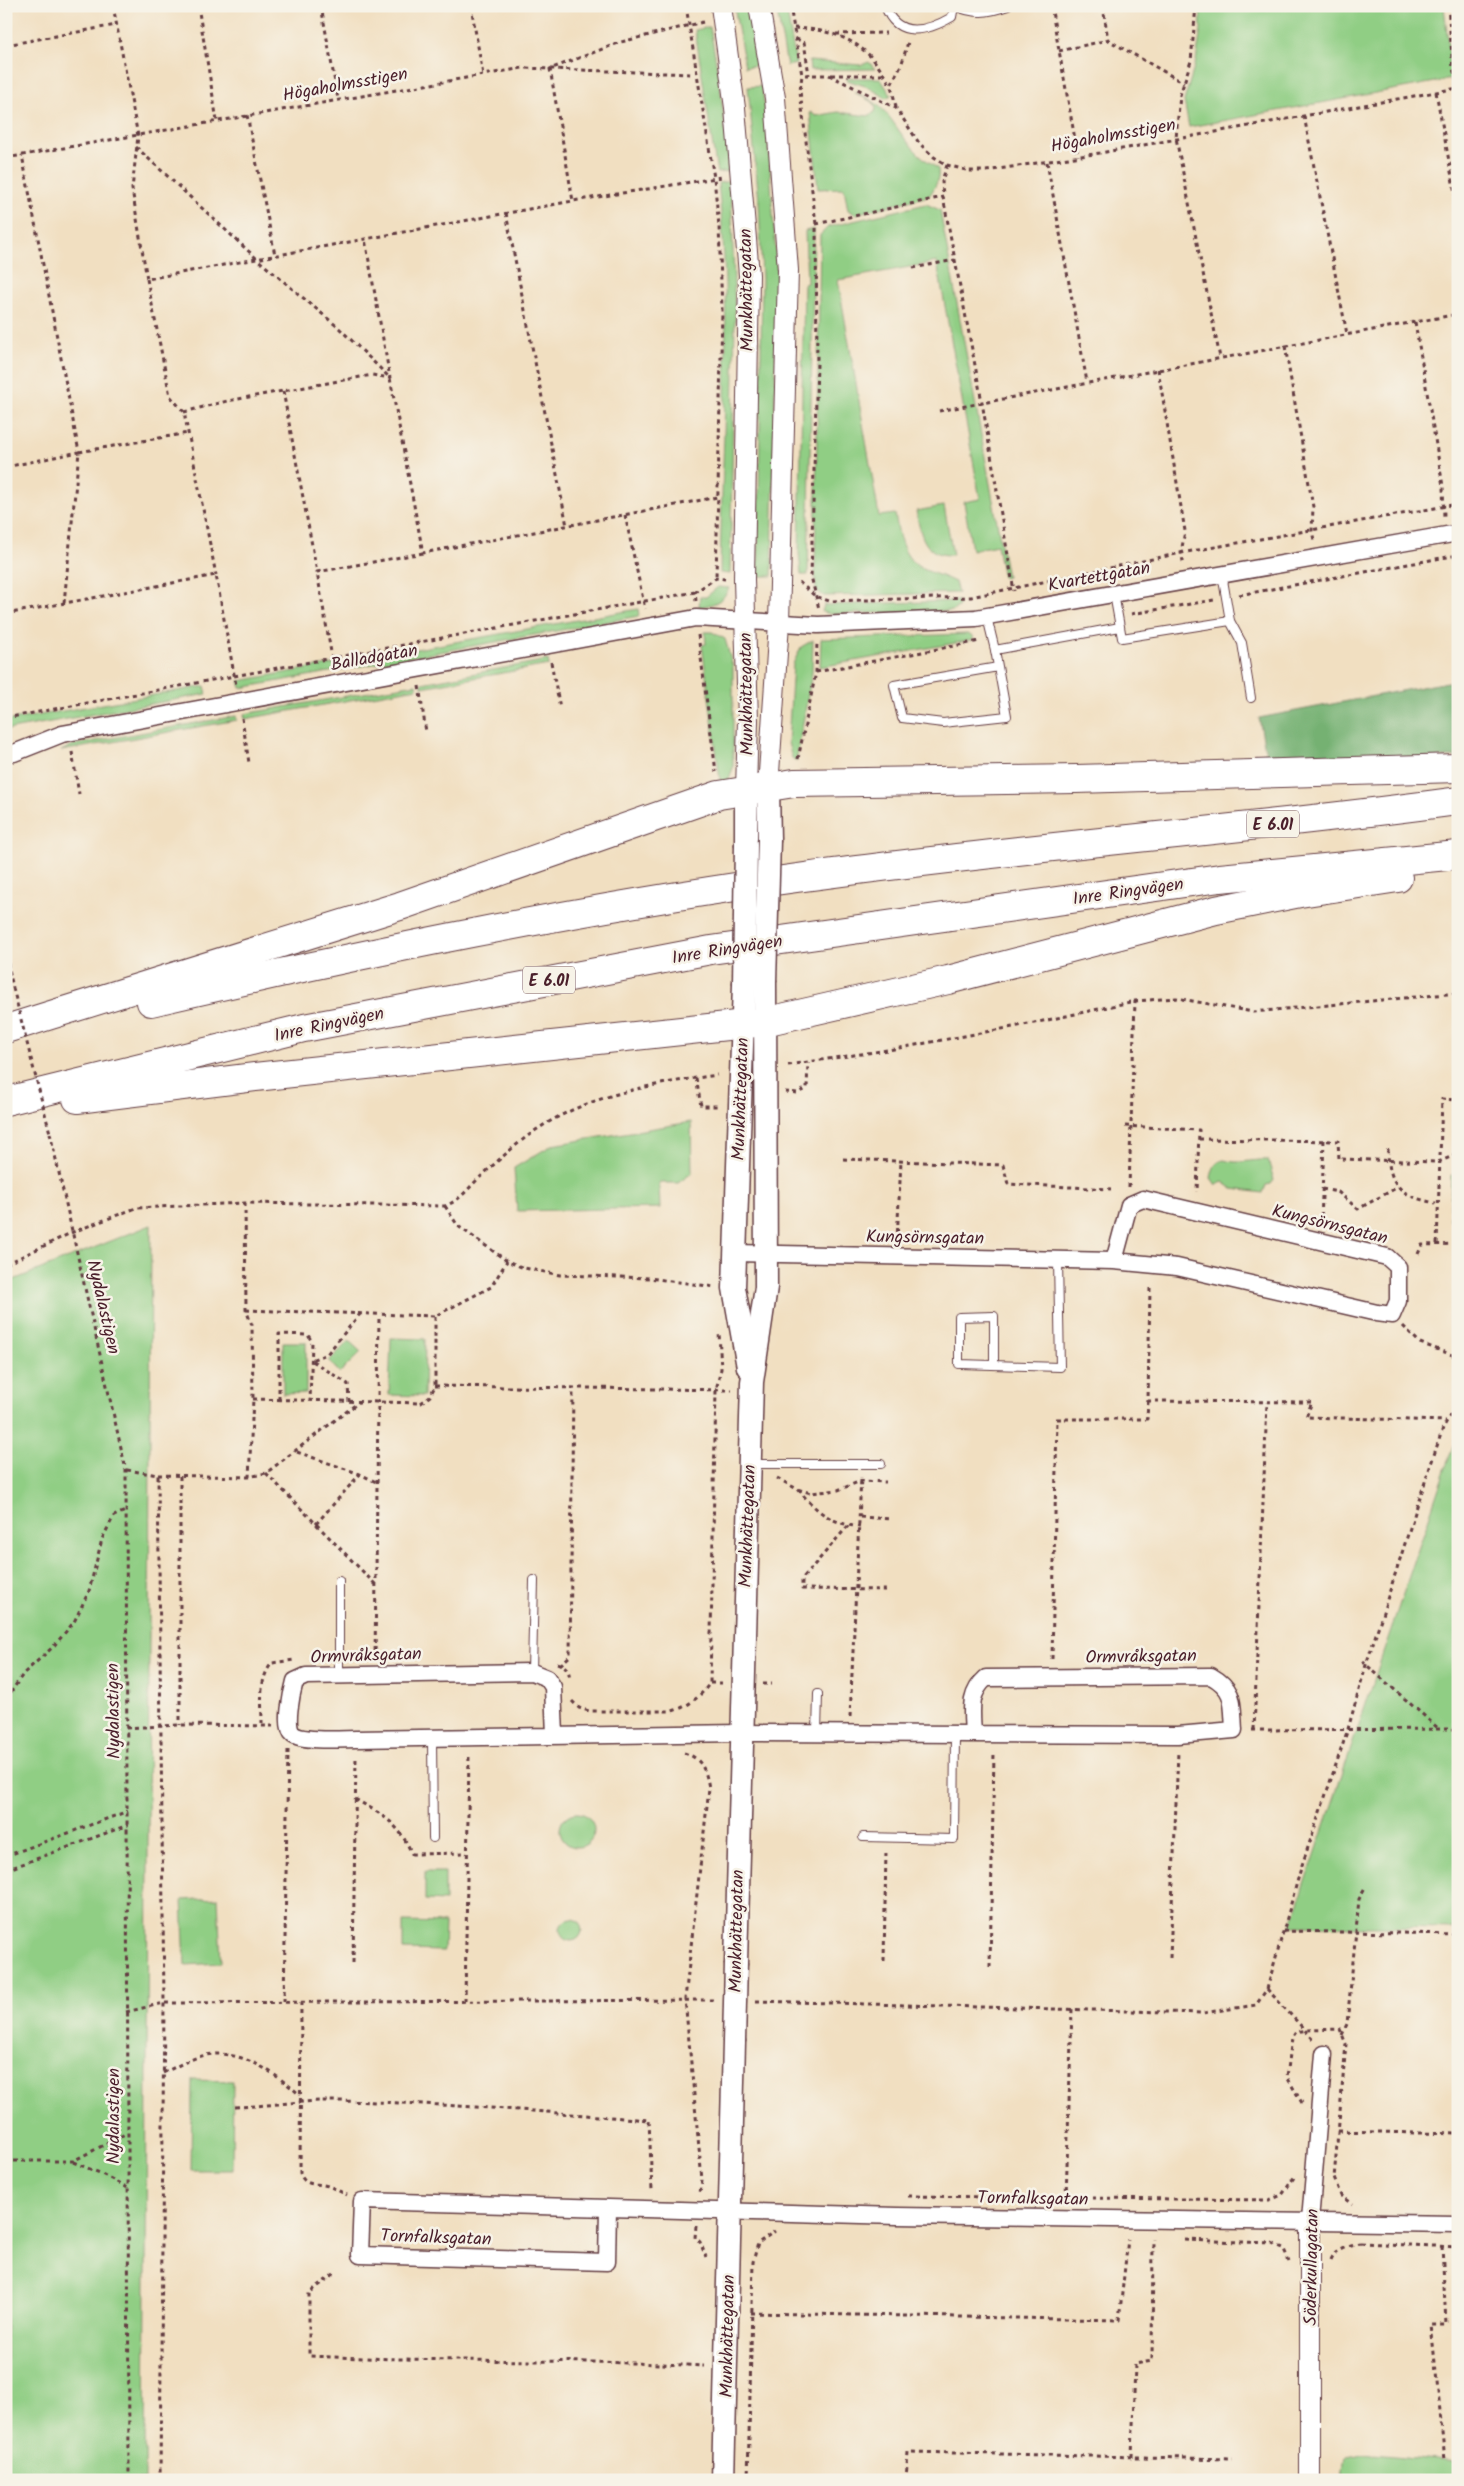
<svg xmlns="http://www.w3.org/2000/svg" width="1464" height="2486" viewBox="0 0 1464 2486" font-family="Kalam,sans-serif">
  <rect width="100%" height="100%" fill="#f7f3e8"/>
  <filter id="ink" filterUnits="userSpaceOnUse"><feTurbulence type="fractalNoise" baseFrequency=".02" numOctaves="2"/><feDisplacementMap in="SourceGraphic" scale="10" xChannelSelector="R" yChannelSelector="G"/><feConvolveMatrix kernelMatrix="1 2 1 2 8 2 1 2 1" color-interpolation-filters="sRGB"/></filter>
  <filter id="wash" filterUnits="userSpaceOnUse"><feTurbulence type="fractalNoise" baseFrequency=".0096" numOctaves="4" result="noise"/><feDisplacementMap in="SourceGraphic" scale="20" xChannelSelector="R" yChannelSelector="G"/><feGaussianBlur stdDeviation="1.12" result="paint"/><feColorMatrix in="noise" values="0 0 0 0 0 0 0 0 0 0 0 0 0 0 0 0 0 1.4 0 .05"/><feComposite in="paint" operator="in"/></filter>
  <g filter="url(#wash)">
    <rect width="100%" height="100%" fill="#f1dfc1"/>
    <g fill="#90ce84" stroke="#6d7658">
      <path d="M734,6h15l10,59 -14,2z"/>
      <path d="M776,6h10l10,58 -9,2z"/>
      <path d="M1200,6h244l8,73 -263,48 -5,-26 12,-40 5,-32z"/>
      <path d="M710,27l10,58 10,86 -13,2 -22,-143z"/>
      <path d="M809,61l52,4 8,-3 6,7 -65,1z"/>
      <path d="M847,78h33l11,17 -5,3 -18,-11 -21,-7z"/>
      <path d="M762,86l6,53 9,133 -5,304h-14l4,-297 -3,-78 -11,-114z"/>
      <path d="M854,92c38,15 35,31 60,57 7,8 15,13 24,20 2,10 -3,19 -9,27l-74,18 -7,-4 -4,-22 -26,1 -8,-77 6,4 22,-4 30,4 7,-4 1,-4 -2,-5z"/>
      <path d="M731,181l4,138 -5,255 -10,-1c2,-128 13,-262 -2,-390z"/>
      <path d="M926,204l14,6 67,367 -4,1 -6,-33 -25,5 -8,-48 16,-3 -43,-237 -99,18 41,236 16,-2c4,22 7,46 30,56 10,4 20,7 30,12l3,11 -134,3 -8,-6 -1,-19 5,-336 8,-8z"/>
      <path d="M814,229l-6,346h-7l-2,-22 5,-269 3,-1 -2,-52z"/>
      <path d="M944,506l9,49c-30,1 -32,-20 -37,-44z"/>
      <path d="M718,587l11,1c-6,14 -16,17 -30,19l1,-10h6z"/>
      <path d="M959,601v5l-6,5 -122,3 -9,-2 2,-7z"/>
      <path d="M638,609l1,7 -398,72 -2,-7z"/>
      <path d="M705,632h7l13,7 8,28v101l-5,13 -7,6 -19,-142 4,-1z"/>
      <path d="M968,634l5,3v3l-153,27 1,-28z"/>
      <path d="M813,640l-1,33 -16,89 -4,-4 -4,-15 5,-79 8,-17z"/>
      <path d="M548,660l1,5 -127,22v-4z"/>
      <path d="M416,684l1,4 -172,31 -1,-5z"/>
      <path d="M205,686l2,8 -201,36v-9z"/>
      <path d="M236,716l1,4 -176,31 12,-6z"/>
      <path d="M691,1122l1,51 -14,10h-19l1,25 -143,3 -3,-43 38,-23z"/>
      <path d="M1224,1160c16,5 26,-1 44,0l6,20 -3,4 -5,1 -3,8 -30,-4 -10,-7 -7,3 -5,-7c2,-9 3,-16 13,-18z"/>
      <path d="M1451,1175h7v46h-8z"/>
      <path d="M151,1225l-6,1255h-139v-1197z"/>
      <path d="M391,1338l34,1 -1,57 -35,-1z"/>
      <path d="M349,1341l12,11 -21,21 -11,-12z"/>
      <path d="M283,1342h23v51l-23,1z"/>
      <path d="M1458,1439v489l-167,-2 162,-480z"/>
      <circle cx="577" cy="1830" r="17"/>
      <path d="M425,1872h20v29l-20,-1z"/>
      <path d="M218,1898l3,65 -36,2 -3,-65z"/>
      <circle cx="571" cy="1930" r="11"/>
      <path d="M403,1922l42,1 -1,28 -41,-1z"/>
      <path d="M192,2080l41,1 -1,89h-41z"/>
      <path d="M1362,2453l96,9v18h-115l3,-24z"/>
    </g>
    <path fill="#74b172" stroke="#5f684e" d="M1458,680v77l-191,3 -8,-42z"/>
  </g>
  <g filter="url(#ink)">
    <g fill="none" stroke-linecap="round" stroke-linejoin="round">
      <g stroke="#633c42" stroke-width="10">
        <g id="service">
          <path d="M885,6c12,34 43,25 67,11l2,-11"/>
          <path d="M955,6c19,9 33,7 53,0"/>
          <path d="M1222,574l8,47 12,22 9,55"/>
          <path d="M1114,594l8,44 108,-17"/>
          <path d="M987,617l8,33 12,66 -64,7 -41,-5 -8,-33 104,-18"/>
          <path d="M995,650l125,-23"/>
          <path d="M994,1365v-49l-35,1v47l101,3 -2,-107"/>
          <path d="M751,1464h130"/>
          <path d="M532,1672l2,-92"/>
          <path d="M339,1674v-93"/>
          <path d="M817,1733l1,-39"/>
          <path d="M432,1737l1,101"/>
          <path d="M863,1837l91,2 1,-105"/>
        </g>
      </g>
      <g stroke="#633c42" stroke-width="19">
        <g id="minor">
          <path d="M14,753l48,-19 634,-116 122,7 158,-7 482,-85"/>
          <path d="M735,1253l379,8 63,6 200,46 15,2 6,-14v-34l-11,-10 -244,-58 -14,6 -15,56"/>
          <path d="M555,1735l-2,-48 -6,-9 -15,-6 -226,4 -11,5c-3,11 -11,46 -2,53 10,8 50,5 63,5l385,-6 232,1c-1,-23 -5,-40 13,-56l225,-2c25,14 21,28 23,54l-56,5 -205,-1"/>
          <path d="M608,2208l-1,54 -247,-7 2,-54 535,15 561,8"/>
          <path d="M1310,2221l14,-167"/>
        </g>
      </g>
      <g stroke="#633c42" stroke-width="22">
        <g id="tertiary">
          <path d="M721,6l14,102 14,167 -5,304 4,142 -2,69"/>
          <path d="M759,6l16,92 13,172 -9,353 -11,165"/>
          <path d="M1310,2221v259"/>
        </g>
      </g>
      <g stroke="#633c42" stroke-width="25">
        <g id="secondary">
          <path d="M768,788l1,52"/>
          <path d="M746,844v-54"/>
          <path d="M744,984l-10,304 14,79"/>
          <path d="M736,1963l16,-581 14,-95 -1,-305"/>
          <path d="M723,2480l11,-438"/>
        </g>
      </g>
      <g stroke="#633c42" stroke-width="30">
        <g id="motorway">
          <path d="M151,1002c213,-49 429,-94 646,-124 220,-31 441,-47 661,-77"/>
          <path d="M6,1029l394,-123 319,-111 75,-12 282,-4 382,-11"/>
          <path d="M77,1099l178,-22 509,-55 184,-42 268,-70 84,-17 98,-15"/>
          <path d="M6,1101l298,-73 407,-78 509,-72 238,-23"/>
        </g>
      </g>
      <g stroke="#633c42" stroke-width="3" stroke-dasharray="4 4" stroke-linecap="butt">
        <path d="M113,6l25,130 -6,53 15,90 426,-78"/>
        <path d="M198,6l19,115"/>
        <path d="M321,6l17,93"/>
        <path d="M471,6l12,69"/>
        <path d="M686,6l28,172 5,48 3,85 -6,267"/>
        <path d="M790,6l12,69 -2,16 16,133 1,139 -6,213 8,33"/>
        <path d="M1051,6l27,150"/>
        <path d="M1103,6l5,34"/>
        <path d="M1196,6l-5,55 -11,34 -4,43 44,220"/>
        <path d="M1448,6l5,63 5,15"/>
        <path d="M703,22l-82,20 -71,27 23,132 149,-24"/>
        <path d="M794,28c28,1 55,7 76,28 8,8 14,20 21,29"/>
        <path d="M836,34l50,-1"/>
        <path d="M796,39l8,3 5,33"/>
        <path d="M6,45l110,-20"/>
        <path d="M1059,51l49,-11 76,43"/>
        <path d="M805,75h24l67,33 23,35 15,14 13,8 22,6h17l114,-18 358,-65"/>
        <path d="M831,75h51"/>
        <path d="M1436,92l22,117"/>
        <path d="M896,107l-5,-22 11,-22 6,-21"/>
        <path d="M247,115l28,140"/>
        <path d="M1304,116l43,218"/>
        <path d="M136,147l121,112 82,69 51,50 33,175 295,-56"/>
        <path d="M6,158l517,-90 169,6"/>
        <path d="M1047,162l40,220"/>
        <path d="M947,165l-5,16 1,16 39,205 32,189"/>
        <path d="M506,213l61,313"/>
        <path d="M816,224l127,-27"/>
        <path d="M913,268l42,-8"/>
        <path d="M147,279l23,117 14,16 32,163"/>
        <path d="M1415,322l28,164 1,31"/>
        <path d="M1285,346l28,161 -1,24 2,9"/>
        <path d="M1158,369l27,162 -4,22 3,12"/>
        <path d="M283,391l34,181"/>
        <path d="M939,411l519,-97"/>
        <path d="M184,412l43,-11 145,-26 18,3 -25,-139"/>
        <path d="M6,467l73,-15 -57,-297"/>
        <path d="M625,515l20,94"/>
        <path d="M423,553l-106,19 15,86 363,-66"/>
        <path d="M799,582l16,14 14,5 142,-4 210,-44 277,-49"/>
        <path d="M1239,595l219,-40"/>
        <path d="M696,601l-1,-9 21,-14 9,1"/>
        <path d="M64,603l15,-151 109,-19"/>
        <path d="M6,614l210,-39 20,110"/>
        <path d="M1131,614l83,-14"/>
        <path d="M698,635l18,137"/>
        <path d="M551,662l9,46"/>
        <path d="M816,672l164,-31"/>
        <path d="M419,686l7,46"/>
        <path d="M6,718l326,-60"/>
        <path d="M242,718l7,45"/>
        <path d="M72,752l7,42"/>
        <path d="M798,759l18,-87 1,-30"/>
        <path d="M6,955l7,33"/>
        <path d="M788,1065l106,-16 140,-26 101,-22 41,-3 77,14 205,-19"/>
        <path d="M696,1078l5,28h19"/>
        <path d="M785,1092l13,1 9,-5 1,-26"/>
        <path d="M1125,1126l74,4 -2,62"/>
        <path d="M50,1133l76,337 3,1010"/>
        <path d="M1199,1139l139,2 1,18 99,3 20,-8"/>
        <path d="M1388,1149c0,37 14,48 48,54"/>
        <path d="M843,1159l160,6 5,19 103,5"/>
        <path d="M1129,1187l6,-186"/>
        <path d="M1322,1189l16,3 20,17 40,-22"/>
        <path d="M245,1203l1,107 6,15 1,74 -4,78"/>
        <path d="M445,1206l13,20 49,35 17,7 36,7 89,3 66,9"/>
        <path d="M1321,1224l3,-84"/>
        <path d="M897,1240l4,-79"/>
        <path d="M1437,1244l5,-145 16,1"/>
        <path d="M1418,1254l4,-9 36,-1"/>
        <path d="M6,1264l67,-32 63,-24 109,-5 200,3c15,-6 21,-15 32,-26 14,-13 28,-26 43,-38 56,-46 128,-57 197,-67"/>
        <path d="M1150,1288l-2,113 164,1 -6,15 140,4"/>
        <path d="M246,1310l189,6 56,-29 16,-26"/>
        <path d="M1403,1326l17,17 38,14"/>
        <path d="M435,1386l297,4"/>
        <path d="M253,1399l168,4 9,-7 5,-10v-70"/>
        <path d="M279,1400v-66l29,1 4,7 -2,59"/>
        <path d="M349,1402l-1,-18 -37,-24 16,-6 33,-40"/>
        <path d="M297,1452l63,22 18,9"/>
        <path d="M127,1470l31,5 6,528 -4,477"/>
        <path d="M266,1473l110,112"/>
        <path d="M158,1475l91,2 17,-4 93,-71"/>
        <path d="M180,1476v249"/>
        <path d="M777,1478l20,11 14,4 27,-3 23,-9 25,1"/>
        <path d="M798,1489c19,23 32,34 62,38"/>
        <path d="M860,1517l31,2"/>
        <path d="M316,1524l44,-50"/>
        <path d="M848,1526l-46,53v10l87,1"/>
        <path d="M375,1659l4,-344"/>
        <path d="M1052,1659l5,-240h90l1,-18"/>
        <path d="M1362,1661l77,68"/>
        <path d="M557,1663c10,3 12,7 13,17"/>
        <path d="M560,1665l10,-9 3,-268"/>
        <path d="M710,1683h14"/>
        <path d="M763,1684h9"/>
        <path d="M6,1699l18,-26 29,-26 21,-25 15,-31 13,-52 12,-23 11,-5"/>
        <path d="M572,1701l7,7 10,3h83c16,-4 28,-14 38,-28l6,-293 5,-21 -2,-37"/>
        <path d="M850,1717l11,-240"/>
        <path d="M262,1724c0,-21 -4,-44 10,-61l22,-3"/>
        <path d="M126,1728l54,-3 93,1"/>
        <path d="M1252,1730l206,-1"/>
        <path d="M1254,1730l13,-328"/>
        <path d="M684,1753c18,5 22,18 25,35l-24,211 17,181 -2,13"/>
        <path d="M355,1799c29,17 43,23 57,55l55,-1"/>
        <path d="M6,1856l122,-45"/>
        <path d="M6,1870l122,-45"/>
        <path d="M1283,1931l175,3"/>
        <path d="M1170,1958l8,-207"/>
        <path d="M884,1961l2,-111"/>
        <path d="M353,1963l3,-207"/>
        <path d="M990,1967l4,-215"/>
        <path d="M1267,1989l47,51"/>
        <path d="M465,2001l4,-246"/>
        <path d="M756,2001l447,12 53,-8 11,-16 34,-121 47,-139 18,-64 52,-162 25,-75 15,-27"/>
        <path d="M284,2002l4,-252"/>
        <path d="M301,2002l-1,171c5,15 16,9 28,13 6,2 13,6 19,9"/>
        <path d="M126,2012l38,-9 551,-3"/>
        <path d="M1342,2035l5,-11 12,-125 7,-12"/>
        <path d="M163,2073c15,-7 28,-15 43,-18 36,-6 69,18 94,40"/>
        <path d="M1302,2103l-15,-26 5,-39 4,-6 11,-2 33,-1 6,15 -12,134 7,18 11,8"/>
        <path d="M235,2107c35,-1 68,-7 103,-6 104,2 207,11 311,19l3,71"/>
        <path d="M1338,2131l120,3"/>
        <path d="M6,2161h67l54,-28"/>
        <path d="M73,2162l27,11 28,15"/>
        <path d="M908,2196l361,4 13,-5 13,-19"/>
        <path d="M1066,2197l6,-188"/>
        <path d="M696,2226l-1,12 5,4 6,15"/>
        <path d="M1184,2240l88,3 11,5 6,14"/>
        <path d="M1360,2243l98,4"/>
        <path d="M1442,2246l4,78h-15l14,136"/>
        <path d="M1331,2260c4,-11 18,-15 29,-17v-3"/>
        <path d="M334,2274l-25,19v63c132,6 264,3 395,10"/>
        <path d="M751,2313l368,7 9,-81"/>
        <path d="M1132,2457l3,-93 17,-3 1,-122"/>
        <path d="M748,2480l5,-218 5,-19 17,-12"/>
        <path d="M906,2480l2,-28 324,7"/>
      </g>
      <use href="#service" stroke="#fff" stroke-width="8"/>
      <use href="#minor" stroke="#fff" stroke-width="16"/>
      <use href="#tertiary" stroke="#fff" stroke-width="20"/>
      <use href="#secondary" stroke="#fff" stroke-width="22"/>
      <use href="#motorway" stroke="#fff" stroke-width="28"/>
      <g stroke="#633c42" stroke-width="25" stroke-linecap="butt">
        <g id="secondary-bridge">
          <path d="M765,982l4,-142"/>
          <path d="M744,984l2,-140"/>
          <path d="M734,2042l2,-79"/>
        </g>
      </g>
      <path stroke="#633c42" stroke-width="3" stroke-dasharray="4 4" stroke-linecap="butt" d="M13,988l37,145"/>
      <use href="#secondary-bridge" stroke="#fff" stroke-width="22"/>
    </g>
  </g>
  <g text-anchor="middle" stroke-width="5" stroke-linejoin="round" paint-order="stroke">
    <g fill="#f7f3e8" stroke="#7e5f64" stroke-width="1">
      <rect x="1247" y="810.5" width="52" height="27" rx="4"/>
      <rect x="523" y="966.5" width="52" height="27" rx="4"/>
    </g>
    <g font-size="16" font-weight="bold" fill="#4a1f2b">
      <text x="1273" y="830">E 6.01</text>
      <text x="549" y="986">E 6.01</text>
    </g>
    <g font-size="18" fill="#4a1f2b" stroke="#f7f3e8">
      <text transform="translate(345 84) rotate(-10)" y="6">Högaholmsstigen</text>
      <text transform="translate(1113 135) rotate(-10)" y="6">Högaholmsstigen</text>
      <text transform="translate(746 290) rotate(-91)" y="6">Munkhättegatan</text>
      <text transform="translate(1099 576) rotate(-10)" y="6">Kvartettgatan</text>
      <text transform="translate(374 657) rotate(-10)" y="6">Balladgatan</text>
      <text transform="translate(746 694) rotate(-91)" y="6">Munkhättegatan</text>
      <text transform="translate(1128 891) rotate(-8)" y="6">Inre Ringvägen</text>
      <text transform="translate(727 949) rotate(-9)" y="6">Inre Ringvägen</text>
      <text transform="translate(329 1024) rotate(-12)" y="6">Inre Ringvägen</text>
      <text transform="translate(740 1099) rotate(-88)" y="6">Munkhättegatan</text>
      <text transform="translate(1330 1224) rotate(14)" y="6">Kungsörnsgatan</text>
      <text transform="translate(925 1237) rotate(1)" y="6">Kungsörnsgatan</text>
      <text transform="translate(104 1307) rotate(77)" y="6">Nydalastigen</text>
      <text transform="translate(747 1526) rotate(-88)" y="6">Munkhättegatan</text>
      <text transform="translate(366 1655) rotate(-2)" y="6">Ormvråksgatan</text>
      <text transform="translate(1141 1656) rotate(-1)" y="6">Ormvråksgatan</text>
      <text transform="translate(113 1711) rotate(-91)" y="6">Nydalastigen</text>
      <text transform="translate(736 1931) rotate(-89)" y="6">Munkhättegatan</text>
      <text transform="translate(113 2116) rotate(-90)" y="6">Nydalastigen</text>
      <text transform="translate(1033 2198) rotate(1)" y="6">Tornfalksgatan</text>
      <text transform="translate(436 2237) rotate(2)" y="6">Tornfalksgatan</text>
      <text transform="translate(1311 2267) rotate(-89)" y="6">Söderkullagatan</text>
      <text transform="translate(727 2336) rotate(-89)" y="6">Munkhättegatan</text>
    </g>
  </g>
  <rect width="1464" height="2486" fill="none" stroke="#f7f3e8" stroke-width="25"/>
</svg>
